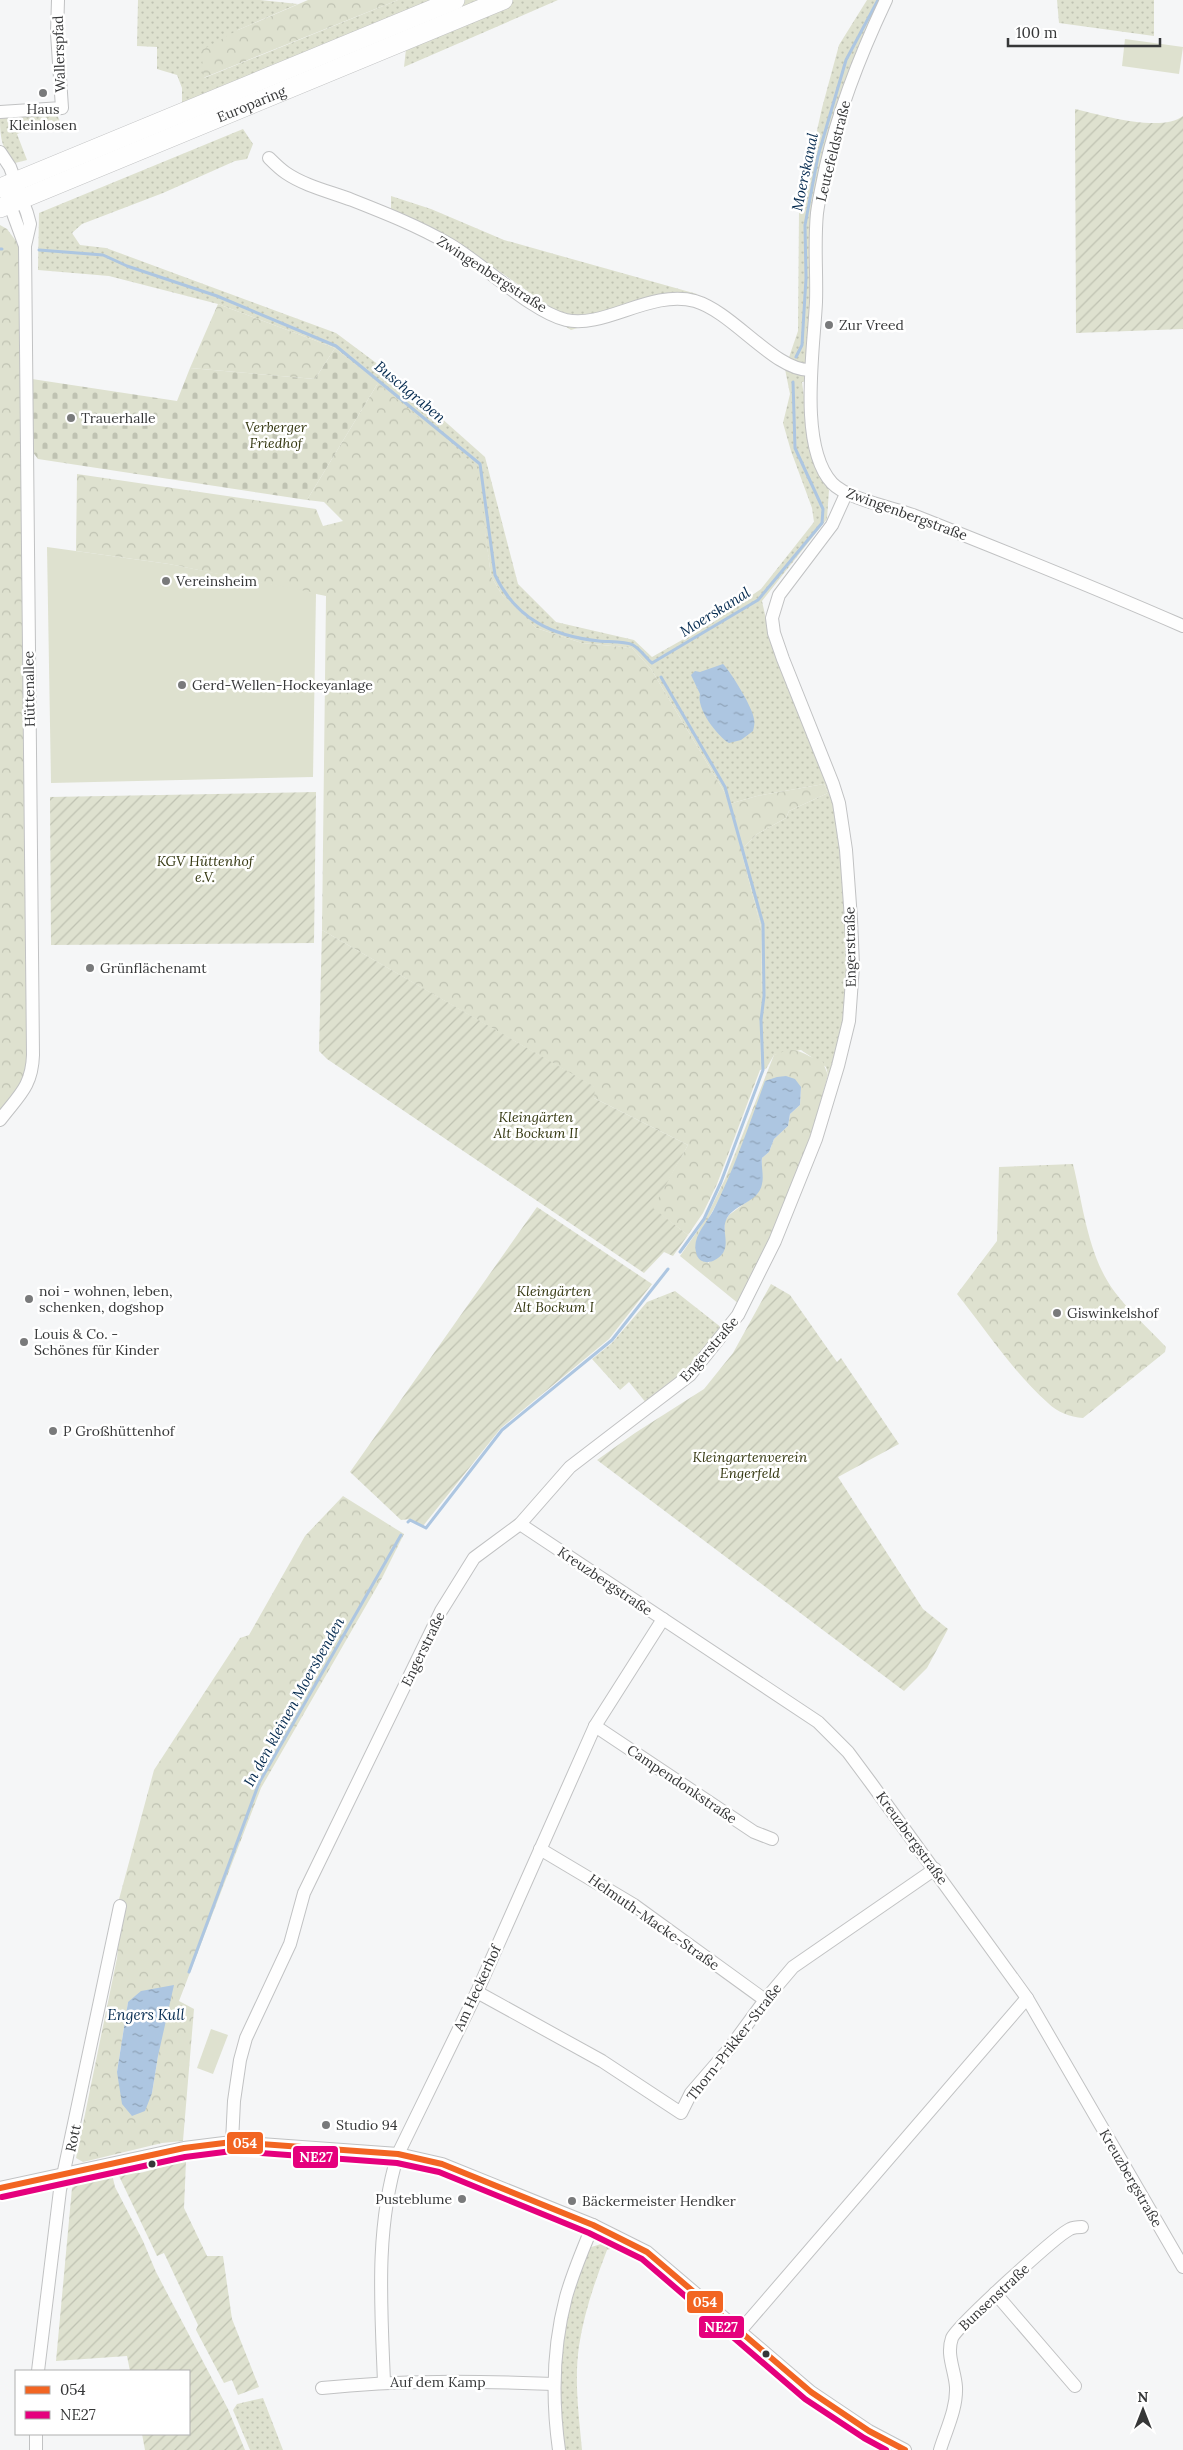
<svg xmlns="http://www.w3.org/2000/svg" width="1183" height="2450" viewBox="0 0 1183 2450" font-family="Lora,serif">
  <defs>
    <pattern id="grass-dots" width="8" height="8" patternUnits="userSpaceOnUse" patternTransform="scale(1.25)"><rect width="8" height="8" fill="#dee1cf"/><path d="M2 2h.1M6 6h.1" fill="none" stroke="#bfc2b2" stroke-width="1.8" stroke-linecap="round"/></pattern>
    <pattern id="forest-crowns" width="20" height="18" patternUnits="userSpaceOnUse" patternTransform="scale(1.25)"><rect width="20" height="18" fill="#dee1cf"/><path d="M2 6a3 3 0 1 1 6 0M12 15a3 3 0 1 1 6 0" fill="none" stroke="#bfc2b2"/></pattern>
    <pattern id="cemetery-stones" width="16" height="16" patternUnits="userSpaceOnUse" patternTransform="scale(1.25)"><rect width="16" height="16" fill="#dee1cf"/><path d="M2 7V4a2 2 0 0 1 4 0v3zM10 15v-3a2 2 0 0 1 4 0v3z" fill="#bfc2b2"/></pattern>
    <pattern id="garden-furrows" width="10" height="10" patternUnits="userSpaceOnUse" patternTransform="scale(1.25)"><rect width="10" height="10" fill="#dee1cf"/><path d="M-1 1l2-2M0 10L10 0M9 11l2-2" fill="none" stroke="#bfc2b2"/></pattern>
    <pattern id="water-ripples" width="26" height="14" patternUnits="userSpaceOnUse" patternTransform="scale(1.25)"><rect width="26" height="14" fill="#adc6e1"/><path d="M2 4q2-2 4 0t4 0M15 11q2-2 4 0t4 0" fill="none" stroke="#8ea2b7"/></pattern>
  </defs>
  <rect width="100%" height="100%" fill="#f5f6f7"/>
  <g fill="url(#grass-dots)">
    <path d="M138,0h122l38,4 -60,26 -34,48 194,-78h160l-154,67 6,-54 -228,92v-17l-5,-13 -20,-6v-22l-20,-1z"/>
    <path d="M867,0h26l-28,54 -31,102 -11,45 -6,178 -15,3 11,80 16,28 -2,29 -65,82 7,32 58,148 9,35 13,109 -3,92 -12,54 -6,4 -2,-8 -25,-17 -27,5 -8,14 -6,1 2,-139 -21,-81 16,-16 29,-16 3,-7 39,-18 -4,-9 -67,12 -28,8 -4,-11 -74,-124 -19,-21 -50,-5 -46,-15 -22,-20 -12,-13 -11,-19 -15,-109 -141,-119 -117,-44 -109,-28 -71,-6 1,-57 204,-84 10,15 -6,15 -12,2 -72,32 -81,31 -10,9 8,12 26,3 230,85 59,44 90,80 33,127 38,38 78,18 18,17 60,-34 49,-34 53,-67 -2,-14 -21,-57 -8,-28 7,-29 -5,-25 13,-38 1,-120 23,-103 17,-63z"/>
    <path d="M1057,0h97v36l-95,-13z"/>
    <path d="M47,114l10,1 3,6v4h-5l-3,-5 -35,14 10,26 -12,3c-14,-14 -15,-27 -15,-46h46z"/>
    <path d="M391,196l40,13 73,31 193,54 -9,10 -29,-1 -88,27 -33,-21 5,-7 -77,-54 -75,-38z"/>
    <path d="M675,1291l47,37 -36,45 -39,31 -18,-22 -9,8 -28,-31 20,-16 35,-41z"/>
    <path d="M611,2241l6,6 -10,3c-12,31 -23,63 -28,96 -5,35 0,70 3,104h-19l-6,-52 10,-94 21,-56z"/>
    <path d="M263,2398l20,52h-33l-17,-40 4,-6z"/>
  </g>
  <g fill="url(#forest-crowns)" fill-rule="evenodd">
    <path d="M308,0h90l-195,78 -1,-28 36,-20z"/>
    <path d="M0,225l7,4 12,16 9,835 -28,31z"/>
    <path d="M218,304l117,44 -20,31 -125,-11z"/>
    <path d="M378,383l99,84 14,109 11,19 34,33 46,15 50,5 19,21 74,124 4,11 28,-8 67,-12 4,9 -39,18 -3,7 -29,16 -16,16 21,81 -2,139 -43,114 -14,29 -15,22 -36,-27 36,-63 -94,-47v-11l-272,-157 4,-334 -157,-32 -93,-13 1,-77 239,35 7,17 20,-5 -19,-19 -17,-2z"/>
    <path d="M788,1050c18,0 18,8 34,10l6,15 -21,76 -49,118 -19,35 -59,-48 25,-36 20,-41 49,-124zM801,1087l-1,18 -10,9 -2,12 -14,13 -5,13 -7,6v21l-5,15 -28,21 -4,6 -2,31 -15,11 -4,-36 21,-39z"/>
    <path d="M1073,1164c10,41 15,92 41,127 15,20 35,38 52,56l-1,5 -82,66c-13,-1 -26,-6 -35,-15 -35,-31 -62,-73 -91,-109l40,-53 2,-74z"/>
    <path d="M343,1496l61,38 -22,44 -121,210 -82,213 15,8 -11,132 -21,2 -79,19 -7,-4 41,-200 5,-54 -4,-1 36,-133 86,-132 9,-3 56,-99zM128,2002l30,54 -6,37 -35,-21z"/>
  </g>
  <path fill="url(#cemetery-stones)" d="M335,348l43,35 -71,117 -269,-41 -6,-8v-72l145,22 13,-33 125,11z"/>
  <g fill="url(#garden-furrows)">
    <path d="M1075,109c25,6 87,24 108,7v213l-107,4z"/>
    <path d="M316,792l-2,151 -263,2 -1,-148z"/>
    <path d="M322,930l273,157 -1,11 94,47 -35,63 35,27 -15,21 -9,-4 -20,21 -317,-214 -8,-8z"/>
    <path d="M537,1207l115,77 -43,55 -108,89 -78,98 -13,-7 -9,1 -51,-48z"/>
    <path d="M771,1284l19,11 47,67 4,-4 58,86 -61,33 85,132 25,20 -21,39 -23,23 -307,-231 38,-27 69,-44 29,-36z"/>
    <path d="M186,2161l-2,47 23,48h16l9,63 27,68 -21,8 -6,-15 -8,3 -28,-53 2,-5 -34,-72 -7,3 -38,-80 4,-5 17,2z"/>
    <path d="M112,2174l3,13 28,54 13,31 72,137 17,41h-100l-3,-16h47v-63h-59l-3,-15 -71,5 16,-173c10,-10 26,-11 40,-14z"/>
  </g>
  <g fill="#dee1cf">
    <path d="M1125,39l58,8 -4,27 -57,-8z"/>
    <path d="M47,547l122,17 147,29 -3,184 -262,6z"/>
    <path d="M211,2029l17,6 -15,39 -16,-6z"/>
  </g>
  <g fill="url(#water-ripples)">
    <path d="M723,664c8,8 30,44 31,55 1,4 0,8 -1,12l-12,9 -12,3c-12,-7 -33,-35 -29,-49l-9,-19 4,-4 5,1z"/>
    <path d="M786,1076l9,3 6,8 -1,18 -10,9 -2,12 -14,13 -5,13 -7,6c-1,8 2,18 0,26 -3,18 -27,20 -35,34 -8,14 9,32 -14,43 -4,1 -7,2 -11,0 -4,-2 -5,-5 -6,-9 -4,-15 10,-28 17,-41 21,-41 36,-86 52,-130l12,-4z"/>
    <path d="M174,1985l-16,71 -6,37 -7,18 -13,5 -10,-12 -5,-32 11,-70 13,-11z"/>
  </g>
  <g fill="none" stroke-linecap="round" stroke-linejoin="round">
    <g stroke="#adc6e1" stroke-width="3">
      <path d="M0,249h2"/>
      <path d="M39,250l64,5 24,11 90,30 119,50 144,118 15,111c21,44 57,61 104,66 9,1 26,0 34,4 7,4 13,13 19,18l106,-63 64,-77 1,-14 -28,-61 -2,-66"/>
      <path d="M796,357l6,-12 4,-67 -1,-53 13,-69 28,-96 32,-60"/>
      <path d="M661,677l64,110 38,137 1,72 -3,24 2,50 -42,112 -17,37 -24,33"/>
      <path d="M408,1522l2,-2 16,8 76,-98 110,-90 56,-71"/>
      <path d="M189,1972l70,-189 142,-248"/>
    </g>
    <g stroke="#c1c2c3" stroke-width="14">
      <g id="minor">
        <path d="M886,0c-25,53 -47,108 -60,166 -3,15 -7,32 -9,47 -3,30 0,60 -1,89 -2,46 -18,144 16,181 15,16 59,24 81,32 91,36 181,72 270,111"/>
        <path d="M0,112l62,-4 -5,-75 1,-33"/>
        <path d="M0,152l10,15 17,46 3,11 -5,22 8,809c-1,32 -15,41 -33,65"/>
        <path d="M269,158c5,5 11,11 17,15 19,13 45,19 66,27 33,13 66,26 97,44 33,19 83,68 117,76 38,9 85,-31 129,-19 38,11 80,70 115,69"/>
        <path d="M7,197l18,49"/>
        <path d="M520,1524l298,198 30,30 23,31 156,215 156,269"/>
        <path d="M595,1726l159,106 18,7"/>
        <path d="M540,1849l94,56 131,95"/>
        <path d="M477,1992l125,69 79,52 10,-20 38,-44 36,-49 28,-33 142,-98"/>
        <path d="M232,2142l2,-41 6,-41 6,-22 44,-94 14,-51 137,-282 33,-53 46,-34 50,-57 120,-92 48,-60 37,-74 41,-102 22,-73 11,-45 4,-55 -2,-47 -5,-69 -7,-47 -6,-19 -50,-125 -9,-26 -2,-15 7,-23 53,-70 14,-31"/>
        <path d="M0,2188l184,-40 48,-6 166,12 44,10 151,61 54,27 164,140 58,39 36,19"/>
        <path d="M995,2293l80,93"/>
        <path d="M740,2331l287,-333"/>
        <path d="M38,2371l22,-181 60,-284"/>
        <path d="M384,2382c-3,-76 -9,-154 14,-228l79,-162 118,-266 68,-107"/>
        <path d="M322,2388c79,-8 153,-7 232,-4"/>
        <path d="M36,2450v-16"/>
        <path d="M559,2450c-7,-50 -6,-104 7,-153 7,-25 17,-48 27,-72"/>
        <path d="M940,2450c6,-20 17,-41 16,-63 -1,-17 -10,-32 -4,-49 5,-12 105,-103 118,-109 4,-2 8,-2 12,-2"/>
      </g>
    </g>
    <g stroke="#c1c2c3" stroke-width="20">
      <g id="primary">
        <path d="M0,188l455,-188"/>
        <path id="s1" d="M0,208l503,-208"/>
      </g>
    </g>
    <use href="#minor" stroke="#fefefe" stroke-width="12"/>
    <use href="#primary" stroke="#fefefe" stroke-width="19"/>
    <g stroke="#fff" stroke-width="10">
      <path id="bus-1" d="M0,2188l184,-40 48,-6 166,12 44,10 151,61 54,27 164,140 58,39 36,19"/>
    </g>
    <g stroke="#fff" stroke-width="10">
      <path id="bus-2" d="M2,2197l183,-40 47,-6 165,12 42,9 150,61 53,26 163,140 59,39 22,12"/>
    </g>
    <use href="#bus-1" stroke="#f26522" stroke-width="6"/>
    <use href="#bus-2" stroke="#e5007d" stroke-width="6"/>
  </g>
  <g fill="#797a7b" stroke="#fff" stroke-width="2">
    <circle cx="43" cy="93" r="5"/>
    <circle cx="829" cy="325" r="5"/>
    <circle cx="71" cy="418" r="5"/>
    <circle cx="166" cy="581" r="5"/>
    <circle cx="182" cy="685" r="5"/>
    <circle cx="90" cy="968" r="5"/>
    <circle cx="29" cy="1299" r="5"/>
    <circle cx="1057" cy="1313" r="5"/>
    <circle cx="24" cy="1342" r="5"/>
    <circle cx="53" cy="1431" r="5"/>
    <circle cx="326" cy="2125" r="5"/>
    <circle cx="462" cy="2199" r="5"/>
    <circle cx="572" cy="2201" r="5"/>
  </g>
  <g fill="#363738" stroke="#fff" stroke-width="2">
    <circle cx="152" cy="2164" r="4.5"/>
    <circle cx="766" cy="2354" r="4.5"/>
  </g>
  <g text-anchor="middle" stroke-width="5" stroke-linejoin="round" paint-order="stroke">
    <g font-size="14" fill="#363738" stroke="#fff">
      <text transform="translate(59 54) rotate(-92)" y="5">Wallerspfad</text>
      <text dy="5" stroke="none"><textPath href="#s1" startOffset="272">Europaring</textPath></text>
      <text transform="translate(833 151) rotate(-76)" y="5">Leutefeldstraße</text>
      <text transform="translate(492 274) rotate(33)" y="5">Zwingenbergstraße</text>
      <text transform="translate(907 514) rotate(20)" y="5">Zwingenbergstraße</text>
      <text transform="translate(29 689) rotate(-91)" y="5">Hüttenallee</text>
      <text transform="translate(850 947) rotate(-91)" y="5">Engerstraße</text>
      <text transform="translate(709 1349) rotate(-49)" y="5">Engerstraße</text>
      <text transform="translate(605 1581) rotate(34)" y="5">Kreuzbergstraße</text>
      <text transform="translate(423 1649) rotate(-64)" y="5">Engerstraße</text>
      <text transform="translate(682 1784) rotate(34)" y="5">Campendonkstraße</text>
      <text transform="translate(912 1838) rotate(54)" y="5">Kreuzbergstraße</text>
      <text transform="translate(654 1922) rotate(35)" y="5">Helmuth-Macke-Straße</text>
      <text transform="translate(477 1988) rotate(-65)" y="5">Am Heckerhof</text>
      <text transform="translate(734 2042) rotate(-52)" y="5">Thorn-Prikker-Straße</text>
      <text transform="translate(73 2138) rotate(-78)" y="5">Rott</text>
      <text transform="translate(1131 2178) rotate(60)" y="5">Kreuzbergstraße</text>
      <text transform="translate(994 2297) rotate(-43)" y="5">Bunsenstraße</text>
      <text x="438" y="2387">Auf dem Kamp</text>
    </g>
    <g font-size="14" fill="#363738" stroke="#fff" text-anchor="start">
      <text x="43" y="114" text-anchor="middle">Haus<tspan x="43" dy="16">Kleinlosen</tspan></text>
      <text x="839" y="330">Zur Vreed</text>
      <text x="81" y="423">Trauerhalle</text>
      <text x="176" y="586">Vereinsheim</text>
      <text x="192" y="690">Gerd-Wellen-Hockeyanlage</text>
      <text x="100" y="973">Grünflächenamt</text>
      <text x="39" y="1296">noi - wohnen, leben,<tspan x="39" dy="16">schenken, dogshop</tspan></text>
      <text x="1067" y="1318">Giswinkelshof</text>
      <text x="34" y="1339">Louis &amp; Co. -<tspan x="34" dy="16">Schönes für Kinder</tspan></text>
      <text x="63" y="1436">P Großhüttenhof</text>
      <text x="336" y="2130">Studio 94</text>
      <text x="452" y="2204" text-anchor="end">Pusteblume</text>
      <text x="582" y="2206">Bäckermeister Hendker</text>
    </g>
    <g font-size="14" font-style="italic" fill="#343710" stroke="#fff">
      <text x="276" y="432">Verberger<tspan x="276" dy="16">Friedhof</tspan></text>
      <text x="205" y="866">KGV Hüttenhof<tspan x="205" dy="16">e.V.</tspan></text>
      <text x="536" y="1122">Kleingärten<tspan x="536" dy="16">Alt Bockum II</tspan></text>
      <text x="554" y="1296">Kleingärten<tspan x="554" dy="16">Alt Bockum I</tspan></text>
      <text x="750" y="1462">Kleingartenverein<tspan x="750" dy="16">Engerfeld</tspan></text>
    </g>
    <g font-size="15" font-style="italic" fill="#052b50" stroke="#fff">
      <text transform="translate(805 172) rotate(-78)" y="5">Moerskanal</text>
      <text transform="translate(410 392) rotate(40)" y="5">Buschgraben</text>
      <text transform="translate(715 612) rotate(-32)" y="5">Moerskanal</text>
      <text transform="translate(294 1702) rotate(-61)" y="5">In den kleinen Moersbenden</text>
      <text x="146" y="2020">Engers Kull</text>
    </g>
  </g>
  <g stroke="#fff" stroke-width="2">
    <rect x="226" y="2131" width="38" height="24" rx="5" fill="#f26522"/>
    <rect x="292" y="2145" width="47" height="24" rx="5" fill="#e5007d"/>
    <rect x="686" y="2290" width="38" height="24" rx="5" fill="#f26522"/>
    <rect x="698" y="2315" width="47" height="24" rx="5" fill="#e5007d"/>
  </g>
  <g font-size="14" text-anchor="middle" font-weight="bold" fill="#fff">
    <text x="245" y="2148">054</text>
    <text x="316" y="2162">NE27</text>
    <text x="705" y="2307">054</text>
    <text x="721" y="2332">NE27</text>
  </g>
  <rect x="15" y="2370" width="175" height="65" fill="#ffffff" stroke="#afafaf"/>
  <rect x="25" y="2386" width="25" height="8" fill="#f26522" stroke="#afafaf"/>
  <text x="60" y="2395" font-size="15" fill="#363738">054</text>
  <rect x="25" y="2411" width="25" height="8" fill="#e5007d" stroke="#afafaf"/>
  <text x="60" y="2420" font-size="15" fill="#363738">NE27</text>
  <g transform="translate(1143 2410)" stroke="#ffffff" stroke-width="4" paint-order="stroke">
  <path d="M0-4L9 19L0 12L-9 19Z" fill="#363738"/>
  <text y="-8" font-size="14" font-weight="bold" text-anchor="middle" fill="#363738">N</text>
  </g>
  <path d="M1008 38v8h152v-8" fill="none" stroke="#363738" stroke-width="2.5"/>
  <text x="1016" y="38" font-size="15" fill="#363738" stroke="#ffffff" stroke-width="4" paint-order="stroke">100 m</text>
</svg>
